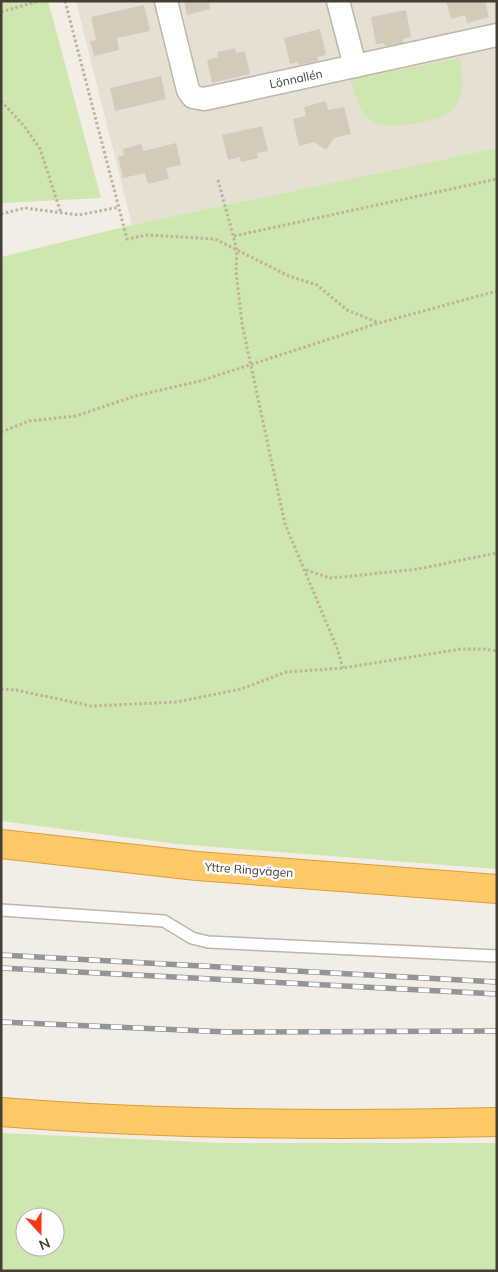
<svg xmlns="http://www.w3.org/2000/svg" width="498" height="1272" viewBox="0 0 498 1272" font-family="Mulish,sans-serif">
  <rect width="100%" height="100%" fill="#f2eee5"/>
  <path fill="#e6e0d3" d="M76,1h421v147l-365,77z"/>
  <g fill="#cde7ae" fill-rule="evenodd">
    <path d="M1,1h47l53,197 -100,5z"/>
    <path d="M460,58c2,16 6,36 -5,49 -14,16 -71,26 -87,11 -11,-10 -13,-25 -18,-39z"/>
    <path d="M497,148v721l-320,-25 -176,-23v-564l131,-32z"/>
    <path d="M1,1133l218,10h278v128h-496zM25,1217h30v30h-30z"/>
  </g>
  <g fill="#d4caba">
    <path d="M184,1h25l1,8 -23,6z"/>
    <path d="M446,1h39l4,16 -22,6 -2,-8 -14,4z"/>
    <path d="M144,5l6,26 -33,7 2,12 -25,6 -4,-15 6,-1 -5,-23z"/>
    <path d="M406,10l5,27 -8,2v4l-18,3 -1,-3 -8,1 -5,-27z"/>
    <path d="M320,29l6,26 -9,2 1,4 -19,4 -1,-3 -8,2 -6,-26z"/>
    <path d="M235,48l1,5 9,-2 5,23 -38,9 -5,-23 11,-3 -1,-5z"/>
    <path d="M161,76l5,23 -51,12 -5,-23z"/>
    <path d="M326,101l2,9 16,-3 7,27 -17,4 -8,12 -12,-8 -15,4 -6,-27 13,-3 -2,-9z"/>
    <path d="M262,126l6,25 -11,2 1,5 -17,4 -1,-5 -12,3 -6,-25z"/>
    <path d="M176,143l5,22 -15,3 3,11 -21,5 -3,-11 -22,5 -5,-21 6,-2 -1,-6 18,-5 2,7z"/>
  </g>
  <g fill="none" stroke-linecap="round" stroke-linejoin="round">
    <g stroke="#beb6a8" stroke-width="14">
      <path id="lane" d="M1,910l163,11 28,17 16,4 289,14"/>
    </g>
    <g stroke="#beb6a8" stroke-width="25">
      <g id="street">
        <path d="M166,1l22,89 5,7 11,2 293,-64"/>
        <path d="M338,1l17,65"/>
      </g>
    </g>
    <g stroke="#dc9d35" stroke-width="30">
      <g id="highway">
        <path d="M1,844l196,22 300,23"/>
        <path d="M1,1112c165,13 331,14 496,10"/>
      </g>
    </g>
    <g stroke="#bfb299" stroke-width="3" stroke-dasharray="2.5 2.5" stroke-linecap="butt">
      <path d="M65,1l62,238 20,-4 68,4 74,37 28,9 30,25 32,13"/>
      <path d="M1,12l38,-11"/>
      <path d="M1,101l24,26 15,22 21,64"/>
      <path d="M218,180l19,70 -1,21 6,53 43,200 52,124 6,20"/>
      <path d="M1,214l24,-6 54,7 40,-8"/>
      <path d="M234,236l263,-57"/>
      <path d="M1,432l28,-11 47,-5 59,-20 65,-15 179,-58 118,-32"/>
      <path d="M306,570l24,8 22,-2 66,-7 79,-16"/>
      <path d="M1,689l15,1 75,16 86,-4 64,-13 45,-17 57,-4 118,-19h23l13,2"/>
    </g>
    <use href="#lane" stroke="#fff" stroke-width="11"/>
    <use href="#street" stroke="#fff" stroke-width="22"/>
    <use href="#highway" stroke="#fdc966" stroke-width="28"/>
    <g stroke="#959595" stroke-width="5.5">
      <g id="rail">
        <path d="M1,955l496,27"/>
        <path d="M1,968l496,26"/>
        <path d="M1,1022l227,10 269,-1"/>
      </g>
    </g>
    <use href="#rail" stroke="#fff" stroke-width="4" stroke-dasharray="11" stroke-linecap="butt"/>
  </g>
  <g text-anchor="middle" stroke-width="5" stroke-linejoin="round" paint-order="stroke">
    <g font-size="12" fill="#453e35" stroke="#fff">
      <text transform="translate(296 79) rotate(-12)" y="4">Lönnallén</text>
      <text transform="translate(249 870) rotate(4)" y="4">Yttre Ringvägen</text>
    </g>
  </g>
  <rect width="498" height="1272" fill="none" stroke="#453e35" stroke-width="5"/>
  <g transform="translate(40 1232) rotate(159)"><circle r="24" fill="#ffffff" stroke="#b5b2ae"/>
  <path d="M0-4L9 19L0 12L-9 19Z" fill="#f83616"/>
  <text y="-8" font-size="14" font-weight="bold" text-anchor="middle" fill="#453e35">N</text>
  </g>
</svg>
